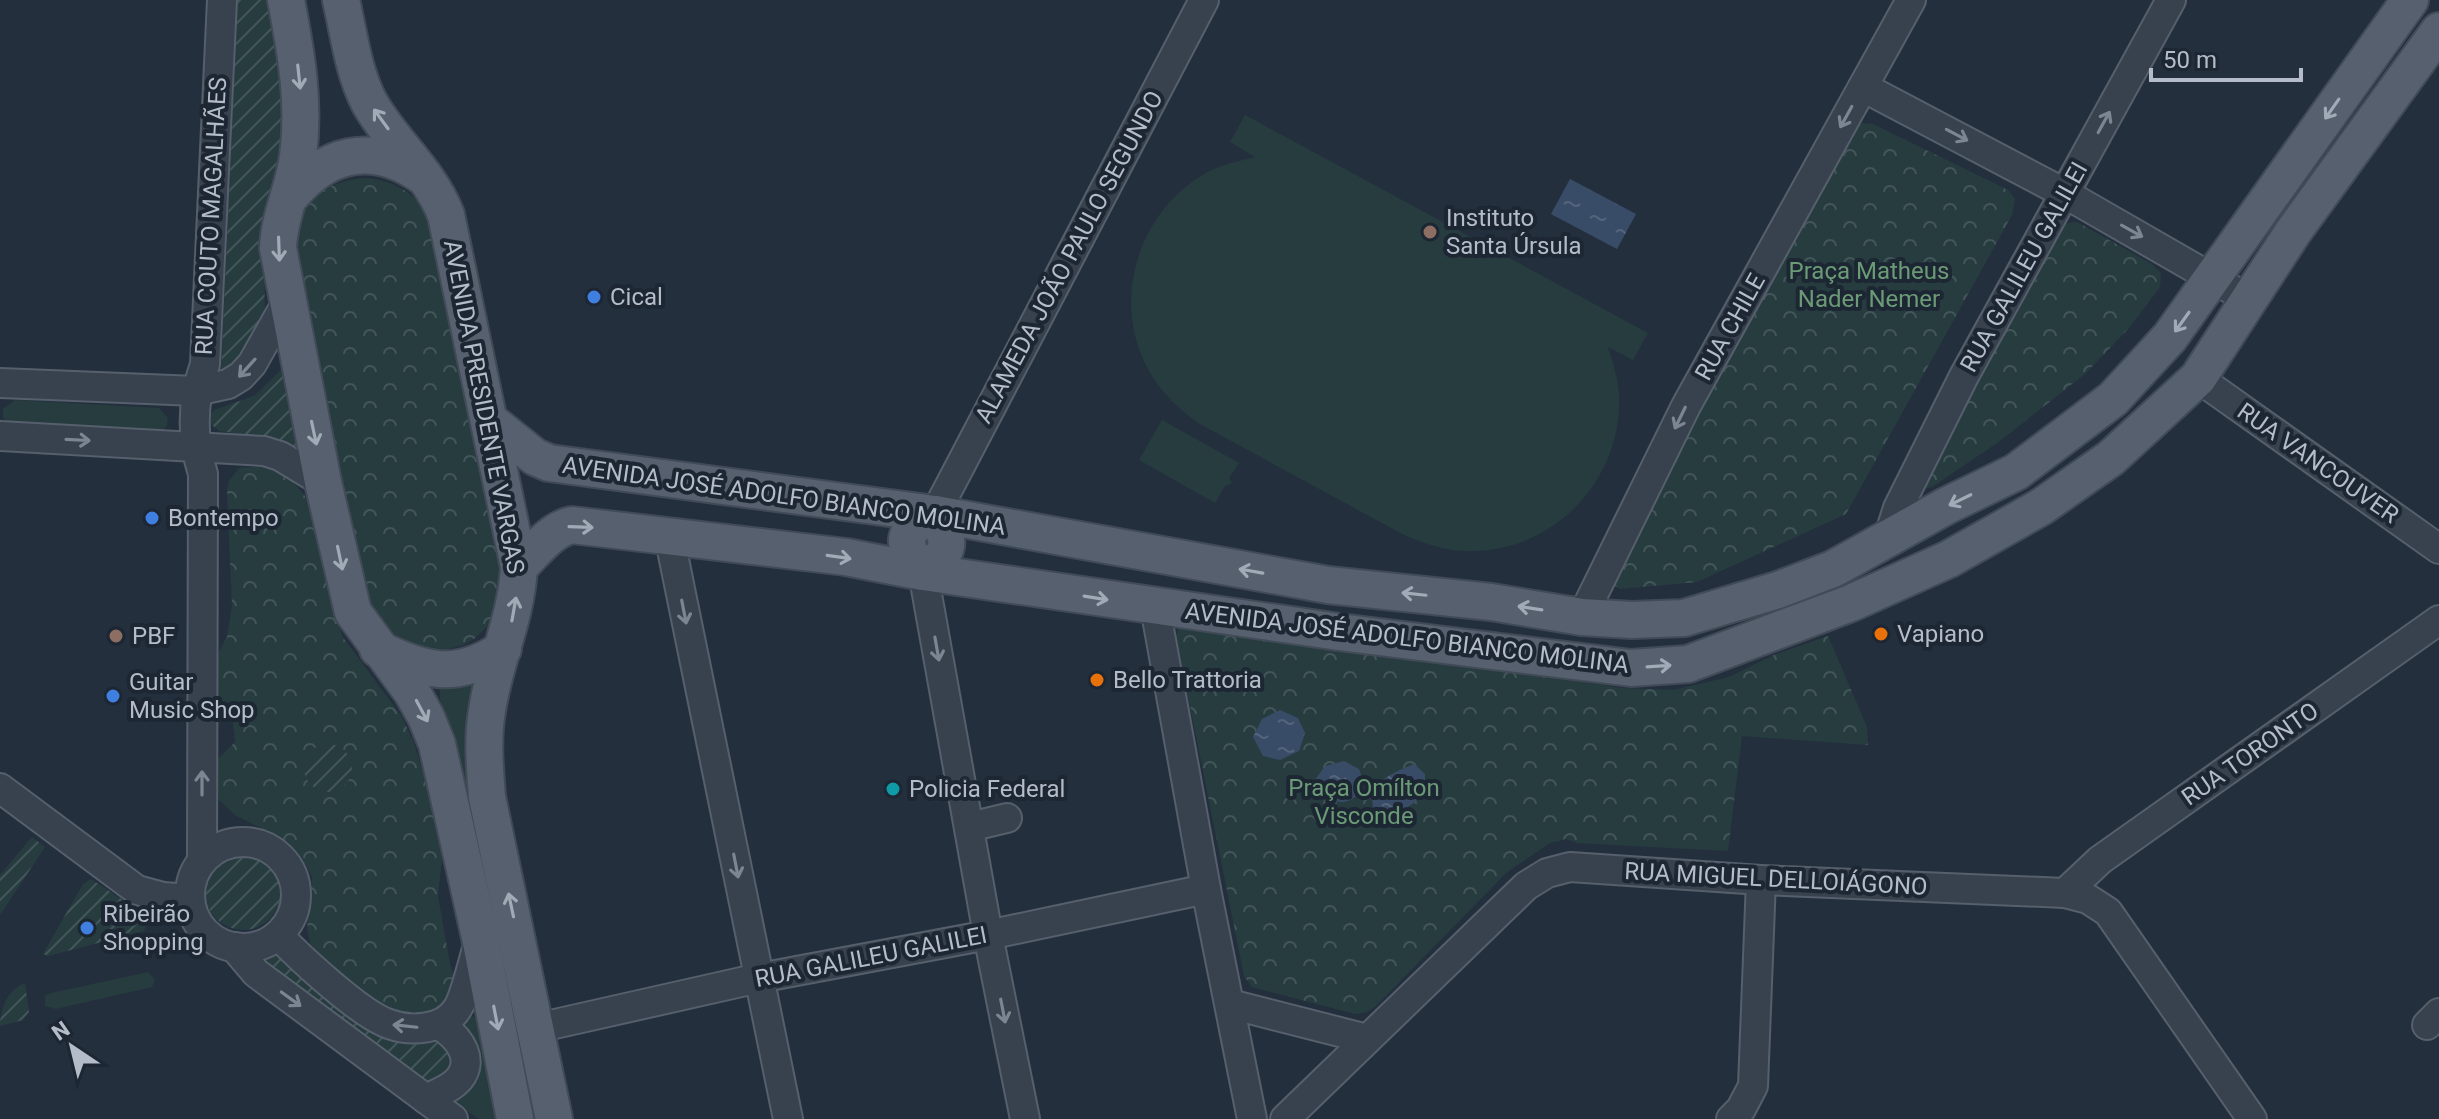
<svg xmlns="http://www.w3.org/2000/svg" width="2439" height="1119" viewBox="0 0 2439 1119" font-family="Roboto,sans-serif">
  <defs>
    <pattern id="forest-crowns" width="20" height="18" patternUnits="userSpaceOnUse" patternTransform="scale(2)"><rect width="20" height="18" fill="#263c3f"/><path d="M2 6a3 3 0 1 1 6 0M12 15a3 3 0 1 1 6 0" fill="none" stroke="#435659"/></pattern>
    <pattern id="garden-furrows" width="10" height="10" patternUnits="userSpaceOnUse" patternTransform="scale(2)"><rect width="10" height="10" fill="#263c3f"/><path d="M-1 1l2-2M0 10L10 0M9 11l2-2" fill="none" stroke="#435659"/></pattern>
    <pattern id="water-ripples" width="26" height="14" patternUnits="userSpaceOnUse" patternTransform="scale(2)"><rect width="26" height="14" fill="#394c67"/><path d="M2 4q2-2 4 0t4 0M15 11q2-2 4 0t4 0" fill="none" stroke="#53647b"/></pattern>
  </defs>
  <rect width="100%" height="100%" fill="#242f3e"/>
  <g fill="#263c3f">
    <path d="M1245,115l403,218 -15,27 -25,-13c5,16 10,31 11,48 4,83 -63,155 -146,156 -26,1 -48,-7 -71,-17l-204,-111c-20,-15 -38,-31 -50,-54 -38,-69 -9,-160 60,-197 15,-8 31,-11 47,-15l-25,-15z"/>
    <path d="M15,400l144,8 9,10 -1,8 -7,7 -151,-8 -6,-8v-8z"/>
    <path d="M1162,420l77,43 -10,15 3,5 -8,4 -9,16 -76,-43z"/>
    <path d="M475,680l65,439h-9l-79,-376 -12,-43v-14z"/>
    <path d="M148,972l7,8 -3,7 -96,22 -11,-3v-10l6,-3z"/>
    <path d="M469,1015l8,3 22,101h-20l-23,-15 -1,-8 22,-42 -4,-19 -10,-3 -1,-8z"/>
  </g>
  <g fill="url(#forest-crowns)">
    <path d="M1862,123l11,1 135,66 7,9 -3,16 -166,299 -149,68 -77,7 -10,-6v-13l243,-439z"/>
    <path d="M362,178c28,1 48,12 66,34l77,348 -12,61 -19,18 -11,6 -25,7 -37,-6 -41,-47 -69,-332c2,-15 2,-36 8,-50 10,-25 39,-36 63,-39z"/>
    <path d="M2077,222l75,42 9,9 -1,14 -31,41 -43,45 -86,68 -68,46 -14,3 144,-266z"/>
    <path d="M269,466l24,16 18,21 19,72 3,29 9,32 60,81 12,26 11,36 17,79 -4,38 12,68 7,20 -3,15 -27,17 -45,-5 -63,-56 -9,-12 -3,-15 5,-51 -6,-12 -21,-25 -50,-25 -21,-20 1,-33 20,-20 -2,-19 -19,-35 2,-31 11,-20 5,-31 -5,-116 2,-9 10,-13z"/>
    <path d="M1187,624l435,64 51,2 56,-13 45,-22 54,-19 39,91 1,18 -126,-9 -14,115 -150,-8 -12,-4 -16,4 -43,29 -131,134 -9,6 -12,2 -103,-27 -8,-11 -68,-340 3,-9z"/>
  </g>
  <g fill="url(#garden-furrows)">
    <path d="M238,0h35l16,131 -25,121 1,68 -9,22 -24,24 -11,5z"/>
    <path d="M284,367l18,81 -41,-11 -41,-6 -10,-7v-8l4,-6 40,-14z"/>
    <circle cx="328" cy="768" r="24"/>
    <path d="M32,837l13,10 -45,68v-40z"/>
    <circle cx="243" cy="892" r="38"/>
    <path d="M91,879l59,39 -6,13 -96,25 -5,-2 40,-70z"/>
    <path d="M269,953l10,2 166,86 12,28 -27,14 -10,-2 -159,-120z"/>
    <path d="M25,983l4,29 -6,8 -23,6c0,-17 7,-36 25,-43z"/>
  </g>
  <g fill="url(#water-ripples)">
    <path d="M1570,179l66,35 -19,35 -66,-35z"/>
    <path d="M1280,710l18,8 7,15 -6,18 -19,9 -17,-4 -10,-19 9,-18z"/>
    <path d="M1344,761l15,8 5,15c-13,28 -38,21 -49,-4l10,-14z"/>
    <path d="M1414,764l11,10v19c-16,15 -27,23 -50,21 -11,-30 15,-40 39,-50z"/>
  </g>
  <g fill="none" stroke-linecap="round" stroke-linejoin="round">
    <g stroke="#565f6c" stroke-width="32">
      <g id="minor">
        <path d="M1863,87l201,106 186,107"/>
        <path d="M2198,378l241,171"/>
        <path d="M0,383l196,8 32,-7 13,-8 11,-12 35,-62"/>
        <path d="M0,436l264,15 16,5 43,26"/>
        <path d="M935,514l269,-514"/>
        <path d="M669,535l119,584"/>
        <path d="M1888,539l10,-31 66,-132 207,-376"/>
        <path d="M923,572l65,363 37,184"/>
        <path d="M1155,607l51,282 46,230"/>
        <path d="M1582,617l104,-211 225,-406"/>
        <path d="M0,788l137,102 26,7 27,2"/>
        <path d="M969,827l38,-9"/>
        <circle cx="243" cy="895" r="53"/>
        <path d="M202,861l1,-387c-12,-37 -11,-73 2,-110l17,-364"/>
        <path d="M2065,893l35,-33 339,-240"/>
        <path d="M278,935c22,23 82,79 111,89 22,8 55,6 68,-15 8,-11 18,-55 23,-71"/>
        <path d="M234,947l22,26 197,146"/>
        <path d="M1230,1004l137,35"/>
        <path d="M2427,1025l12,-12"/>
        <path d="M537,1028l222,-50 229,-43 218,-46"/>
        <path d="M426,1099c10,-5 21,-9 29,-16 23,-20 5,-46 -16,-58"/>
        <path d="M1285,1119l241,-233 21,-13 23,-6 191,13 304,13 23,6 20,13 144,207"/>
        <path d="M1731,1119l10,-10 12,-23 8,-206"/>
      </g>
    </g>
    <g stroke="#414a57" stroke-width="40">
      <g id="major">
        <path d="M286,0c10,52 19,103 12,156 -4,32 -19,60 -20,92l45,234 30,130 59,80 14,25 11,27 43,193 35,182"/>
        <path d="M341,0c8,34 12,71 28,102 22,40 60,69 77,113l73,352c-3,54 -25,94 -32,144 -5,28 -2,58 0,86l67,322"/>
        <path d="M289,198c36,-45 82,-57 132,-23"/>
        <path d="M490,421l45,36 14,6 386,51 393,71 163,17 91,15 50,3 52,-2 94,-28 55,-21 113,-63 70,-34 97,-73 57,-62 240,-337"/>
        <path d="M935,514c18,28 15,40 -12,58 -24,-29 -22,-43 12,-58z"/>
        <path d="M519,567c16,-15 31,-37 53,-42l274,32 77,15 416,60 292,36 57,-4 163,-61 98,-44 92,-52 70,-49 87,-80 95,-146 146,-201"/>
        <path d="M378,649c48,23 79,31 125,0"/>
      </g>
    </g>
    <use href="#minor" stroke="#38414e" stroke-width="28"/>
    <use href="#major" stroke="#56606e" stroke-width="36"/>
  </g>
  <defs><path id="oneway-shaft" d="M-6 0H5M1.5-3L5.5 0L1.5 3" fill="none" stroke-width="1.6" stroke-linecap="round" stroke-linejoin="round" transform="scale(2)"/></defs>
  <g stroke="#a1aab7">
    <use href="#oneway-shaft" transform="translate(299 77) rotate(84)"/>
    <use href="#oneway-shaft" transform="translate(2332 109) rotate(125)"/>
    <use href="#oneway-shaft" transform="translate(381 119) rotate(-126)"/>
    <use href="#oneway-shaft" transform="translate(279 249) rotate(88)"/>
    <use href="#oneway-shaft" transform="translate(2182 322) rotate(126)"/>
    <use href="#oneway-shaft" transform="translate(314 433) rotate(78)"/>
    <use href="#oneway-shaft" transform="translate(1960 500) rotate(154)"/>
    <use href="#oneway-shaft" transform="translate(581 527) rotate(2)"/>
    <use href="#oneway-shaft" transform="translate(839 557) rotate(8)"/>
    <use href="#oneway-shaft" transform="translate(340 558) rotate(78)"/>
    <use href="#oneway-shaft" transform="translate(1251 571) rotate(-170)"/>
    <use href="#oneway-shaft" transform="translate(1414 594) rotate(-174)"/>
    <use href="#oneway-shaft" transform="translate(1096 598) rotate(9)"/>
    <use href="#oneway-shaft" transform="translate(1530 608) rotate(-171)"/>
    <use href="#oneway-shaft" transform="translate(514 609) rotate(-80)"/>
    <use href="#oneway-shaft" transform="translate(1659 666) rotate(-4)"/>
    <use href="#oneway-shaft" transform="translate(422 711) rotate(62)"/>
    <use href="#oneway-shaft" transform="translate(511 905) rotate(-102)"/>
    <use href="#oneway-shaft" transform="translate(496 1018) rotate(79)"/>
  </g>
  <g stroke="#7c8592">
    <use href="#oneway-shaft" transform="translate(1846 117) rotate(119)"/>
    <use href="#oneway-shaft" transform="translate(2104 122) rotate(-61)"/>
    <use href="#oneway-shaft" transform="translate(1957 135) rotate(28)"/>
    <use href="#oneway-shaft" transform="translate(2132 231) rotate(29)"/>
    <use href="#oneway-shaft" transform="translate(247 368) rotate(132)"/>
    <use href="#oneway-shaft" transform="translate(1680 418) rotate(116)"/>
    <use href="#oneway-shaft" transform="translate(78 440) rotate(3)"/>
    <use href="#oneway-shaft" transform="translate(684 612) rotate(79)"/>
    <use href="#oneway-shaft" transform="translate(937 649) rotate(80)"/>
    <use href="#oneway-shaft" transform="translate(202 783) rotate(-90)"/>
    <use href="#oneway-shaft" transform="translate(736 866) rotate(79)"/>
    <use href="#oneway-shaft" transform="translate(291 999) rotate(36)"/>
    <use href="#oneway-shaft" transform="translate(1003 1011) rotate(79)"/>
    <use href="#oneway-shaft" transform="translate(405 1026) rotate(-174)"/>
  </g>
  <g fill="#8d6e63" stroke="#1d2633" stroke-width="3">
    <circle cx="1430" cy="232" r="8"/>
    <circle cx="116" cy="636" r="8"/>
  </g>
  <g fill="#3f7fe0" stroke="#1d2633" stroke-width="3">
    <circle cx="594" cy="297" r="8"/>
    <circle cx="152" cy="518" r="8"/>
    <circle cx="113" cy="696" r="8"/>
    <circle cx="87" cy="928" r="8"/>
  </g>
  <g fill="#e8710a" stroke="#1d2633" stroke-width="3">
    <circle cx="1881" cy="634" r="8"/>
    <circle cx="1097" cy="680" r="8"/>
  </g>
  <circle fill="#0f9aa8" stroke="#1d2633" stroke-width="3" cx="893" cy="789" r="8"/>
  <g text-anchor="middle" stroke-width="8" stroke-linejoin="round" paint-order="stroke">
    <g font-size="24" fill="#b4bcc9" stroke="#1d2633">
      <text transform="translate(211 216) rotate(-87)" y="8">RUA COUTO MAGALHÃES</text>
      <text transform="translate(1069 257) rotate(-62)" y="8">ALAMEDA JOÃO PAULO SEGUNDO</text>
      <text transform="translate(2024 267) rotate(-61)" y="8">RUA GALILEU GALILEI</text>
      <text transform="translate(1730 327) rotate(-61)" y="8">RUA CHILE</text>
      <text transform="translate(484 407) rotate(79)" y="8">AVENIDA PRESIDENTE VARGAS</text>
      <text transform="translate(2318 463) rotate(35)" y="8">RUA VANCOUVER</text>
      <text transform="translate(784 496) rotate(8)" y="8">AVENIDA JOSÉ ADOLFO BIANCO MOLINA</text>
      <text transform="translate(1407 638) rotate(7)" y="8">AVENIDA JOSÉ ADOLFO BIANCO MOLINA</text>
      <text transform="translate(2250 754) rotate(-35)" y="8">RUA TORONTO</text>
      <text transform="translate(1776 879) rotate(3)" y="8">RUA MIGUEL DELLOIÁGONO</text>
      <text transform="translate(871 957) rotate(-11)" y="8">RUA GALILEU GALILEI</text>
    </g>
    <g font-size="24" fill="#b4bcc9" stroke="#1d2633" text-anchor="start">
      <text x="1446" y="226">Instituto<tspan x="1446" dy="28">Santa Úrsula</tspan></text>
      <text x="610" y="305">Cical</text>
      <text x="168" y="526">Bontempo</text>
      <text x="1897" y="642">Vapiano</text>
      <text x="132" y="644">PBF</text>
      <text x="1113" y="688">Bello Trattoria</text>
      <text x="129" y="690">Guitar<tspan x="129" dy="28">Music Shop</tspan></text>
      <text x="909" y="797">Policia Federal</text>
      <text x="103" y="922">Ribeirão<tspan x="103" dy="28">Shopping</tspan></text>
    </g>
    <g font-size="24" fill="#6b9a76" stroke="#1d2633">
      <text x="1869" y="279">Praça Matheus<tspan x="1869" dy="28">Nader Nemer</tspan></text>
      <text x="1364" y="796">Praça Omílton<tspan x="1364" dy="28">Visconde</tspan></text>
    </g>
  </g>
  <g transform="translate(72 1047) rotate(325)" stroke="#1d2633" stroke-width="6" paint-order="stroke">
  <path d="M0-6L14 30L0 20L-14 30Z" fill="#b4bcc9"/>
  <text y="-12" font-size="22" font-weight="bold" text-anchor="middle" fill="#b4bcc9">N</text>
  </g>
  <path d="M2151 68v12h150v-12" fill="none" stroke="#b4bcc9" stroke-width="4"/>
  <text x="2163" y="68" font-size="24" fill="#b4bcc9" stroke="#1d2633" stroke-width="6" paint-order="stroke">50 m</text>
</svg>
